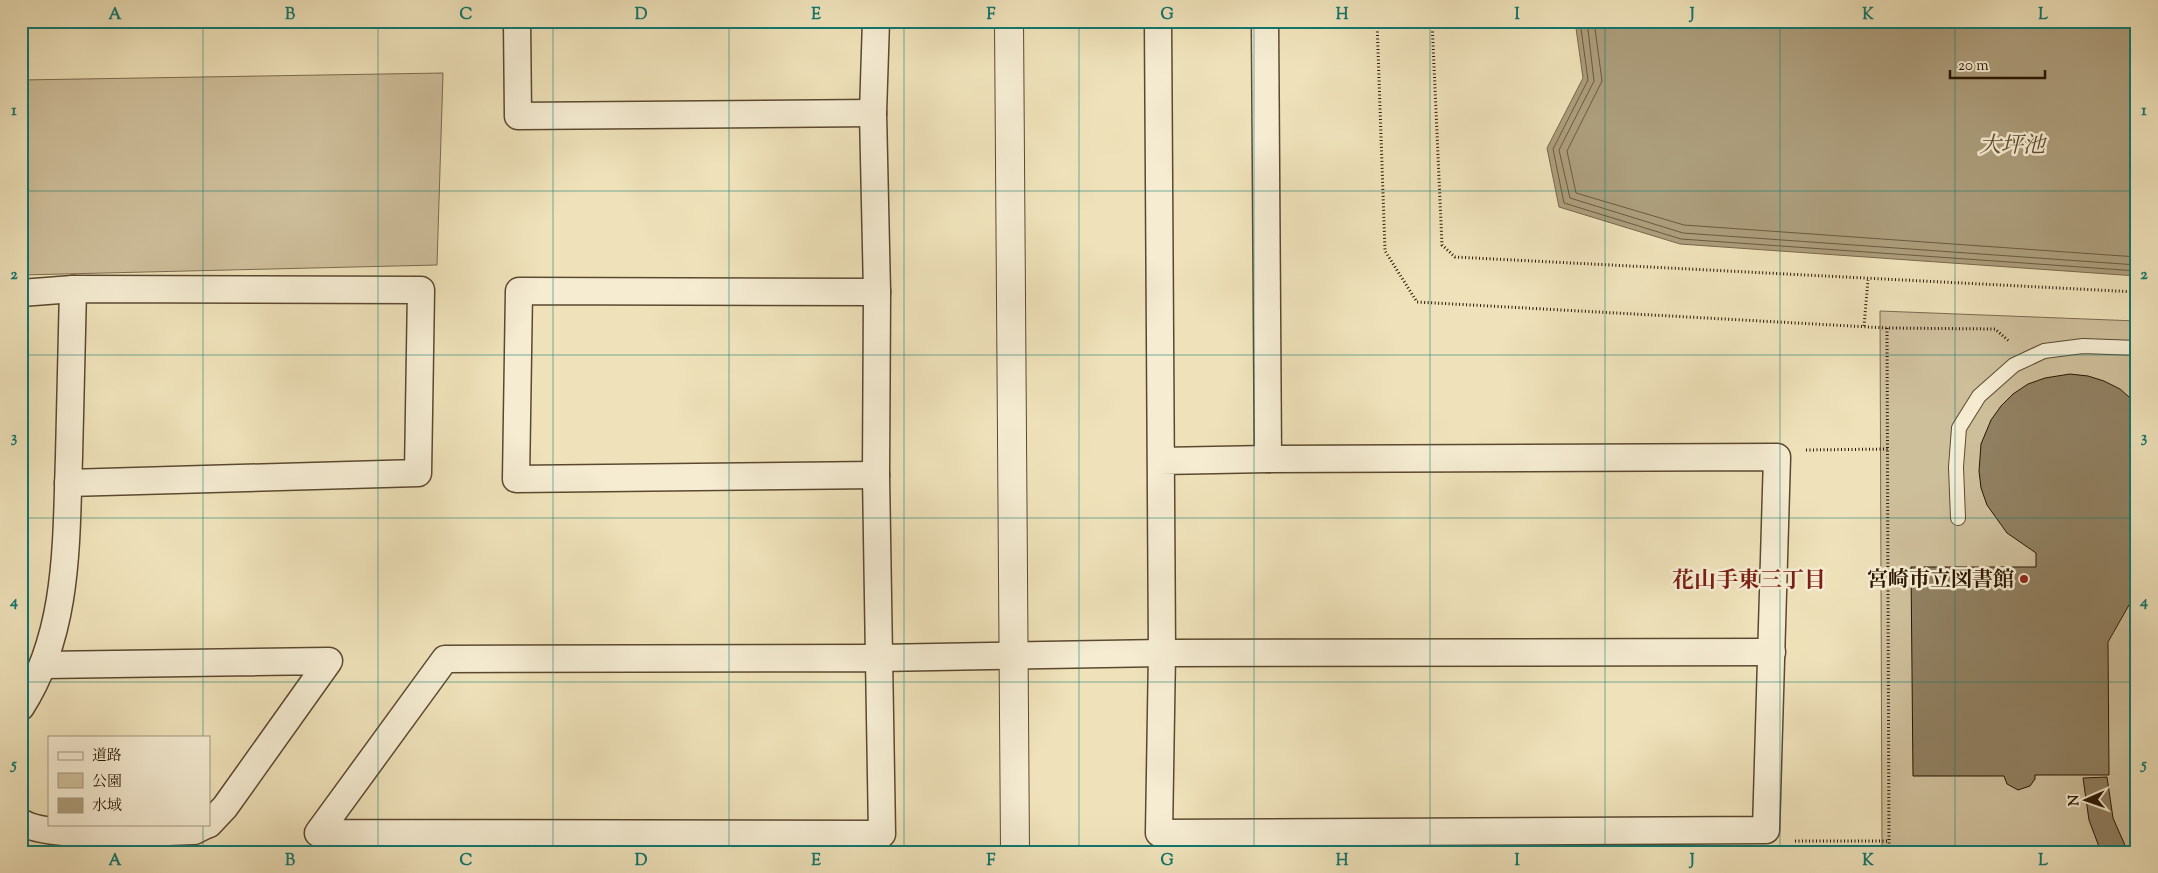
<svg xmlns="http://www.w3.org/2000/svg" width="2158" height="873" viewBox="0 0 2158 873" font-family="'Sorts Mill Goudy','Noto Serif JP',serif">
  <rect width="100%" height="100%" fill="#efe2ba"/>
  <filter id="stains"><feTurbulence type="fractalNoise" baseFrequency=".004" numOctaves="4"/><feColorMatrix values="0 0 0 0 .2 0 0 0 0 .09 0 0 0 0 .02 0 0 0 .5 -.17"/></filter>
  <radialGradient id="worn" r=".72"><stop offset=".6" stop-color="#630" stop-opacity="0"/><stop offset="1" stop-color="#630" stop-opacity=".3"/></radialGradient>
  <g fill="#cebf9b" stroke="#7c6a4e">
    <path d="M443,73l-6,192 -416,10v-195z"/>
    <path d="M1880,311l257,10v531h-255z"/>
  </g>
  <path fill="#ac9d7b" stroke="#78674a" d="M1575,21h562v255l-457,-32 -121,-37 -12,-59 36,-70z"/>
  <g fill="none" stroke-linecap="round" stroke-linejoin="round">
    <g stroke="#6b5a3e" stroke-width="1">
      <path d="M1580,21l8,59 -35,69 11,54 117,36 456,32"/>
      <path d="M1587,21l7,60 -35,69 11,48 113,35 454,32"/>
      <path d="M1594,21l8,60 -35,70 9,42 108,32 453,32"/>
    </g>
  </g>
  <g fill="#908061" stroke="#2a1601">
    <path d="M2070,374l18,2 16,5 16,8 17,15v187l-29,51 1,133h-74v4l-5,7 -12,4 -11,-6 -3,-8h-91l-2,-209h125v-14l-29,-20 -20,-28 -6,-17 -2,-17 2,-27 10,-24 10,-14 12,-12 15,-10 17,-6z"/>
    <path d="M2107,777l6,41 15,34h-27l-12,-32 -6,-42z"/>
  </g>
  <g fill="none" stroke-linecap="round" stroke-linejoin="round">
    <g stroke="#5b492f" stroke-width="16">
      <path id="service" d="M1958,518l-2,-51 3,-39 20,-32 35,-31 30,-14 39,-5 54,2"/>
    </g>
    <g stroke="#5b492f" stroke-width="29">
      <g id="minor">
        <path d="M517,21l1,95 355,-3"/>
        <path d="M876,21l-3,92 4,179 -1,183 3,183 283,-5 610,-1"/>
        <path d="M1158,21l4,632 -3,180 607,-3 11,-373 -509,2 -107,2"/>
        <path d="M1265,21l3,438"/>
        <path d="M21,293l52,-4 348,1 -3,183 -350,10"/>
        <path d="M876,475l-360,4 3,-188 358,1"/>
        <path d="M879,658l3,176 -564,-1 127,-174z"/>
        <path d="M44,665l285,-4 -104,146 -16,17"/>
        <path d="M21,707c48,-74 45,-165 48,-250 1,-56 3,-112 4,-168"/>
        <path d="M21,822c27,18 136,10 173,9l14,-7"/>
      </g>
    </g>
    <g stroke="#5b492f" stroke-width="30">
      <path id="tertiary" d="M1009,21l6,831"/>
    </g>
    <g stroke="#2a1601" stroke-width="3" stroke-dasharray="1 2.5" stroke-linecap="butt">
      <path d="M1377,21l8,230 32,51 470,26 108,1 15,13"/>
      <path d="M1432,21l10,224 13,12 682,35"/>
      <path d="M1864,326l4,-46"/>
      <path d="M1887,328l2,524"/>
      <path d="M1806,450l82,-1"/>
      <path d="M1795,841h94"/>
    </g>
    <use href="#service" stroke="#f5ecd2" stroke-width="14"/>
    <use href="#minor" stroke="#f5ecd2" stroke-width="26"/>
    <use href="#tertiary" stroke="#f5ecd2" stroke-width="28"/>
  </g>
  <path fill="none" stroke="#0f766e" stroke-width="1" stroke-opacity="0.55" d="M203,21v716M378,21v831M553,21v831M729,21v831M904,21v831M1079,21v831M1254,21v831M1430,21v831M1605,21v831M1780,21v831M1955,21v831M21,191h2116M21,355h2116M21,518h2116M21,682h2116M203,824v28"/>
  <circle fill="#8f2418" stroke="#f5ecd2" stroke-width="2" cx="2024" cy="579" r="5"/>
  <g text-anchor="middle" stroke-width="5" stroke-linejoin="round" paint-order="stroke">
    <g font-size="21" font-weight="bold" fill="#2a1601" stroke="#f5ecd2" text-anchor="end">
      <text x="2014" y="586">宮崎市立図書館</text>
    </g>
    <g font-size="22" font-style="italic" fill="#5e4c32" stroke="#f5ecd2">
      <text x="2012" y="152">大坪池</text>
    </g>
    <g font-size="22" font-weight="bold" fill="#7a1f14" stroke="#f5ecd2">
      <text x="1749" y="587">花山手東三丁目</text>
    </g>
  </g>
  <rect width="2158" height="873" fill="none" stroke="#efe2ba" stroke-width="55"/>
  <rect x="48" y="736" width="162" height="90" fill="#f5ecd2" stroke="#a4967e"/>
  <rect x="58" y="752" width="25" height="8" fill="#f5ecd2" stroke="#a4967e"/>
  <text x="92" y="760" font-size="15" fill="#2a1601">道路</text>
  <rect x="58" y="773" width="25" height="15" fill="#cebf9b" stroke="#a4967e"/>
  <text x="92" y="786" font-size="15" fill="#2a1601">公園</text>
  <rect x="58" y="798" width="25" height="15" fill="#ac9d7b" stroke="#a4967e"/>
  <text x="92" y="810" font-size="15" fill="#2a1601">水域</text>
  <g transform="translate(2086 800) rotate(268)" stroke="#f5ecd2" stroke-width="4" paint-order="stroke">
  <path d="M0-4L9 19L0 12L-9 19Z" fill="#2a1601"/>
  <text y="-8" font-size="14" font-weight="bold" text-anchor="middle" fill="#2a1601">N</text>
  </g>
  <path d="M1950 70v8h95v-8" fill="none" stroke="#2a1601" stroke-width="2.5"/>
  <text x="1958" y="70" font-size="15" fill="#2a1601" stroke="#f5ecd2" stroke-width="4" paint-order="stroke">20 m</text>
  <rect x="28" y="28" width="2102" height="818" fill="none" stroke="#0f766e" stroke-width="2"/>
  <g font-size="16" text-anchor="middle" font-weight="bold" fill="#0f766e">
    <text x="115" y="19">A</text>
    <text x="290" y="19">B</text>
    <text x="466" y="19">C</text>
    <text x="641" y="19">D</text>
    <text x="816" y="19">E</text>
    <text x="991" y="19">F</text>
    <text x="1167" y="19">G</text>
    <text x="1342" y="19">H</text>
    <text x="1517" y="19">I</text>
    <text x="1692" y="19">J</text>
    <text x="1868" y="19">K</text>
    <text x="2043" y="19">L</text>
    <text x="14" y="115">1</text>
    <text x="2144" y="115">1</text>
    <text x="14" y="279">2</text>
    <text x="2144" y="279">2</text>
    <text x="14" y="442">3</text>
    <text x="2144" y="442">3</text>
    <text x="14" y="606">4</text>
    <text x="2144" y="606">4</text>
    <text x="14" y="769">5</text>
    <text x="2144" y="769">5</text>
    <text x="115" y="865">A</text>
    <text x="290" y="865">B</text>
    <text x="466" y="865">C</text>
    <text x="641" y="865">D</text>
    <text x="816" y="865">E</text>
    <text x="991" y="865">F</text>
    <text x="1167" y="865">G</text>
    <text x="1342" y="865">H</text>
    <text x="1517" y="865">I</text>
    <text x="1692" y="865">J</text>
    <text x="1868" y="865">K</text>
    <text x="2043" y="865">L</text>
  </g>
  <rect width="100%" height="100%" filter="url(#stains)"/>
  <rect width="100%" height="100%" fill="url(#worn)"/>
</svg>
